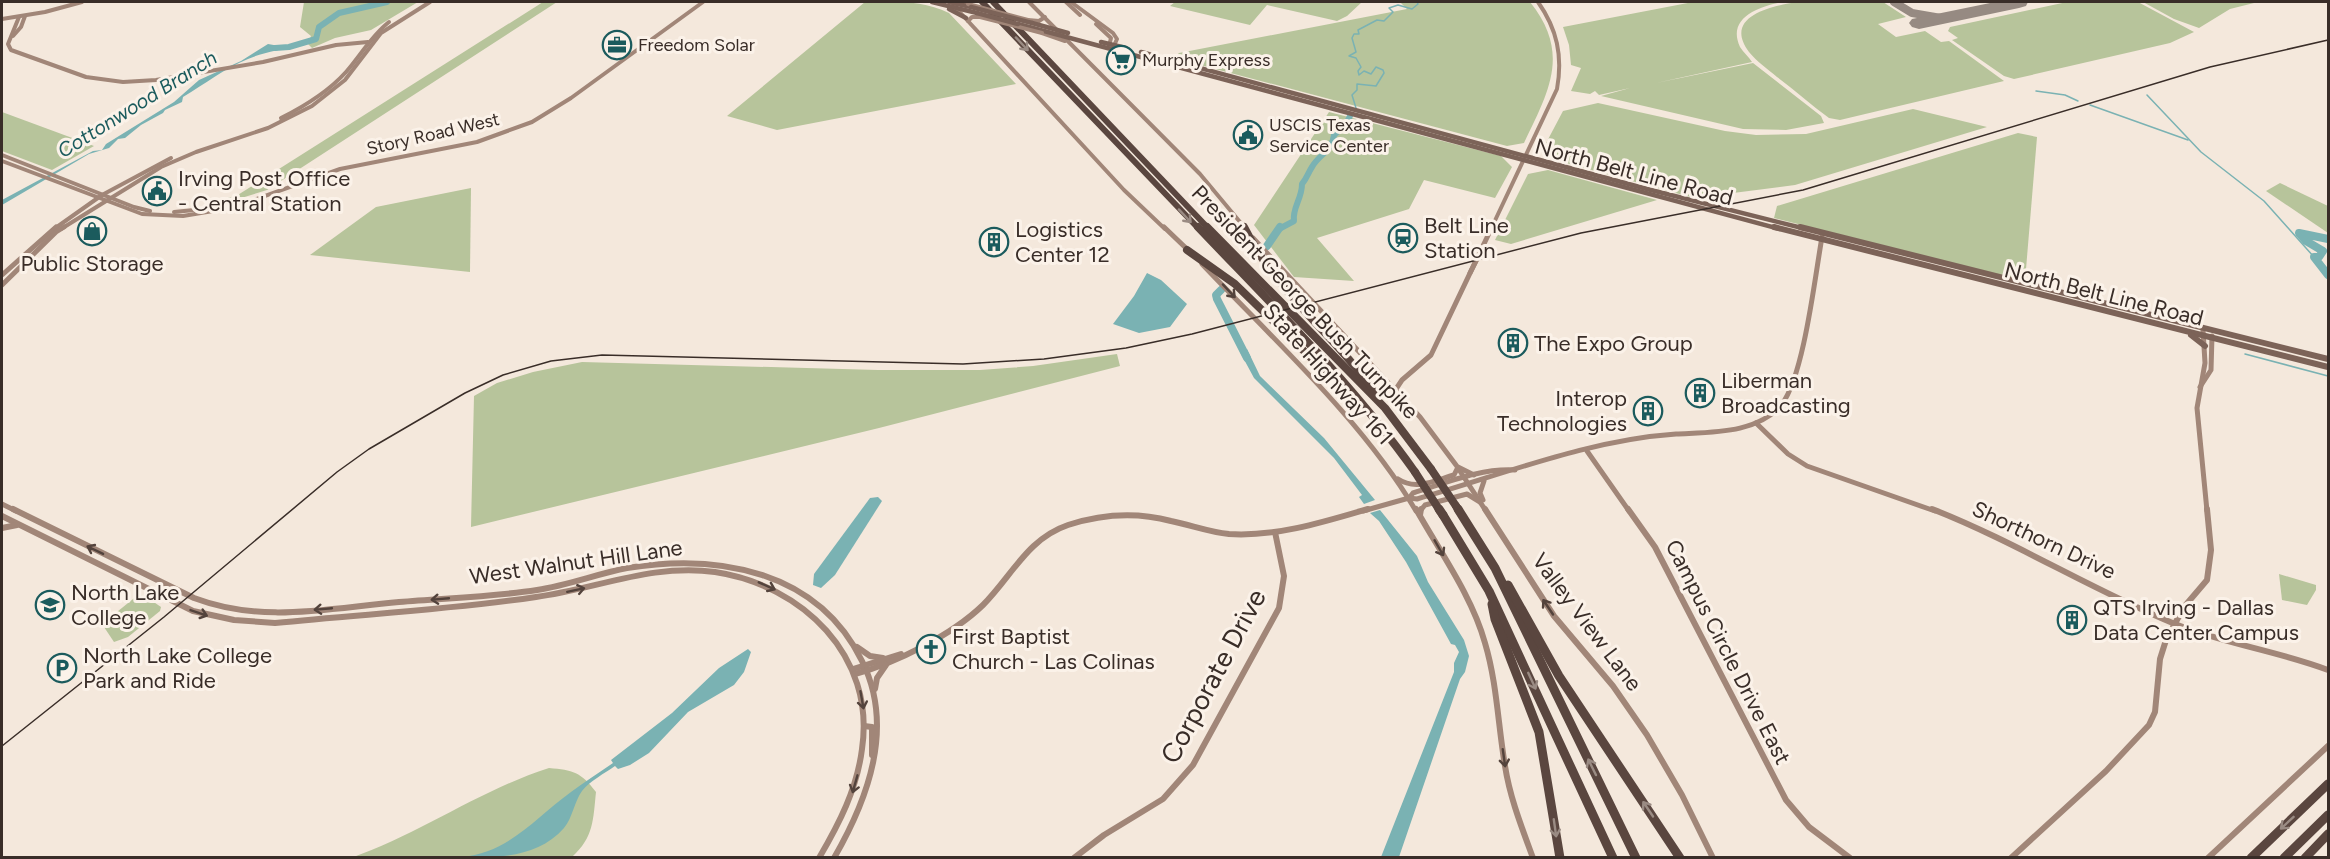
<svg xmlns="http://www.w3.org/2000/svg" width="2330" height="859" viewBox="0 0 2330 859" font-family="Figtree,sans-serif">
<rect width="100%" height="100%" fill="#f4e8dc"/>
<!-- green -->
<g fill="#b7c49b">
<path d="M304,2H418L371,30L335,38L312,48L308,44L311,36L300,27Z"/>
<path d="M543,2H557L267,190L212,207L228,197L233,198Z"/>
<path d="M865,2C895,1 922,0 949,13L1016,84L777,130L727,116Z"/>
<path d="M1175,2H1362L1347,16L1337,21L1267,5L1250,25L1170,6Z"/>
<path d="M1400,2H1530C1571,53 1549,91 1524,143L1507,146L1174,58L1179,53L1407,9Z"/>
<path d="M1693,2H1782C1761,6 1726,17 1740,47C1743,52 1749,57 1752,62L1656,83L1753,63L1821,116L1824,123L1786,130L1743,129L1601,96L1630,88L1599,95L1595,91L1590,94L1571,91L1581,68L1571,65L1569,45L1563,27Z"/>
<path d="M1797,2H1883L1906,17L1878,24L1896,37L1925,31L1941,42L1949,41L2004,81L1840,120L1829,118C1811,105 1795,90 1777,77C1768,69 1757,62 1749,52C1722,16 1773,6 1797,2Z"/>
<path d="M2067,2H2138L2194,32L2170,43L2014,79L2004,76L1952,40L1958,38L1948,31L1950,27Z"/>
<path d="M2143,2H2258L2230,9L2199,28L2174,19Z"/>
<path d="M1598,103L1725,131L1756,135L1806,134L1913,109L1987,127L1795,185L1694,198L1555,160L1544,147L1563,111Z"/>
<path d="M2,112L94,146L52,170L2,151Z"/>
<path d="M1329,112L1501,156L1512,167L1495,198L1424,180L1409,209L1317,238L1354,281L1294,277L1254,225Z"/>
<path d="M2018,133L2037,137L2025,281L1774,218L1777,206Z"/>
<path d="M1548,170L1657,200L1511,244L1495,240L1528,174Z"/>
<path d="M2280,183L2328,206V233L2266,191Z"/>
<path d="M471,188L470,272L310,255L376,207Z"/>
<path d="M1117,354L1120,366L879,428L471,527L474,396L497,383L533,372L582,362L878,370H980L1033,366Z"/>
<path d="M2279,574L2316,585V590L2307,605L2282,600Z"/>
<path d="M138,595L145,596L161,607L160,611L128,637L114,642L102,624Z"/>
<path d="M549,768C573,770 581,772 596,792C593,820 594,837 572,857L351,858C420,834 480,790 549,768Z"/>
</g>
<!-- water -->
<g fill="#7ab2b3">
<path d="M268,44L285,47L284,49L298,45C282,50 264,52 248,59C225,68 205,84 183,97L182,102L165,110L163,113L141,125L125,138L118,139L109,148L89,154L2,205V200L93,151L102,150L106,144L174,102L199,80L241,61Z"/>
<path d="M1147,273L1161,280L1187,304L1170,327L1139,333L1113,324L1134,296Z"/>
<path d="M1247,349L1260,376L1324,438L1375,500L1364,504L1359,497L1362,495L1334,458L1254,378L1240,352Z"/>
<path d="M878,497L882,501L835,575L821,588L813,585L814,574L870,498Z"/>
<path d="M1380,510L1417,556L1428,582L1464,640L1469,656L1465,672L1460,679L1399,857H1381L1454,672V663L1459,652L1455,645L1451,644L1406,562L1379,521L1370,513Z"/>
<path d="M748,649L751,652L744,672L734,685L688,712L649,753L630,765L618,769L615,766C605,773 590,781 582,791C574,802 573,817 564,828C538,858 496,858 461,857C509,853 535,818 571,792C584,782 599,773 613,763L611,760L672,713L719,668Z"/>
</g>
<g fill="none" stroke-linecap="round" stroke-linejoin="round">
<!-- stream -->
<g stroke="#7ab2b3" stroke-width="1.5">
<path d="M2036,91L2065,95L2078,101"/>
<path d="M2147,95L2201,152L2264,201L2314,257"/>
<path d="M2090,105L2188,140"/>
<path d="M1356,108L1352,95L1357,90V84L1376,86L1384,73L1383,70L1376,67L1371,74L1364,71L1359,75L1358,71L1361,67L1356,58L1349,56L1356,52L1352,38L1354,34H1359L1358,30L1377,20L1384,21L1393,12L1389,8L1398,5L1412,9L1418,4L1417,2"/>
<path d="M2245,354L2328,376"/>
</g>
<!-- river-far1 -->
<g stroke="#7ab2b3" stroke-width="6">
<path d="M275,48L289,47L316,39L319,27L339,13L387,2"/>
<path d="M1279,229L1294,221C1292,208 1302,199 1302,184C1307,178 1308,173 1312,167C1319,154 1332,152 1334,135L1346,124L1350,116"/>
</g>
<!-- river -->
<g stroke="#7ab2b3" stroke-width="8">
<path d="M2328,239L2299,233L2306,241L2323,251L2319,257H2314L2328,275"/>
<path d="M1267,246L1280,227"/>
<path d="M1221,290L1216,295L1217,299L1247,358"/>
</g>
<!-- taxiway -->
<path stroke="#968a82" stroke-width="8" d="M1894,2L1912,13L1941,18"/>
<!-- runway -->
<path fill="#968a82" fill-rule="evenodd" d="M1995,2H2028L2026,6L2019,8L1919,29L1912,27L1909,23L1912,19Z"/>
<!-- secondary-far2 -->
<g stroke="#a18678" stroke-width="4">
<path d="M959,2L968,4"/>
<path d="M1029,2L1200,174L1245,228"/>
<path d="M1066,2L1080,15"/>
<path d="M1071,2L1113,33L1117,39L1113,48"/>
<path d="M955,7L1124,190L1165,229"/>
<path d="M19,17L8,44L11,50L86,77L123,82L156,80L263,62L336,45L368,42"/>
<path d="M2,19L45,12L82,2"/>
<path d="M1028,20L1039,21L1045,17"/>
<path d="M968,21L972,17H980"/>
<path d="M1096,24L1111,38L1109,46"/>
<path d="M1042,33L1065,41"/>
<path d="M13,36L21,27L25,16"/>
<path d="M281,118C305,106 328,92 346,72C361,55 371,36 389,22"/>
<path d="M2,155L134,207L150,211"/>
<path d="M2,161L142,214L183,216L231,208L340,169L477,142L532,122L571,98L703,2"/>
<path d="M216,207L242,200"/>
<path d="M174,212L204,209"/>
<path d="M54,229L102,195L171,158"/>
<path d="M61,229L161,167L196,152L268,128L312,106L345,80L381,33L430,2"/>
<path d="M1491,229L1557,89C1563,56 1557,29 1538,2"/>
</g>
<!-- secondary-far1 -->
<g stroke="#a18678" stroke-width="5">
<path d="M1164,227L1189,251"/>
<path d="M1253,238L1420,417L1456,465L1486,511"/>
<path d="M1202,264C1273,339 1364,422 1416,511"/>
<path d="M1470,273L1484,245"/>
<path d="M2,275L56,227"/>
<path d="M2,285L56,232L64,227"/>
<path d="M2203,330L2205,363L2197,408L2207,511"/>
<path d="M2200,387L2211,370L2212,336"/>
<path d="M1396,389L1402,380L1431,355L1492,227"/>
<path d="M1756,423L1788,454L1807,466L1935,511"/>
<path d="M1587,451L1629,511"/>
<path d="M1398,479C1416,491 1436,480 1454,475L1458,467L1474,475"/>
<path d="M1409,498L1413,493C1446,483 1480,468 1515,470"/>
<path d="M1483,500L1480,493L1484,481"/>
<path d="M2,504L16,511"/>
<path d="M1363,511L1409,498L1417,499C1502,475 1587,440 1676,434C1711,432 1758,434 1782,404C1804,375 1815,276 1822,237"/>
<path d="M1420,511L1425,505L1467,494L1480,502"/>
</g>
<!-- secondary -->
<g stroke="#a18678" stroke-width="6">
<path d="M13,509L194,598C263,624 328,608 399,602C445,598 492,597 537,590C568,585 597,574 627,568C719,553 818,571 862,661C895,727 868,799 834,858"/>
<path d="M1416,509C1440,552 1472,596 1485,643C1497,683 1498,725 1505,766C1510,798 1522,828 1533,858"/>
<path d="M1485,509L1554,616L1613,686L1647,735L1682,795L1713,858"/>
<path d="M1628,509L1655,547L1786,800L1809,827L1850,858"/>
<path d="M1932,509C2016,542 2092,590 2175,624C2225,644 2278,651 2328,670"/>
<path d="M1420,515L1421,509"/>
<path d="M2,516L193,611L234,620L275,623C362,614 450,610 536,597C596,589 653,563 715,572C802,585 876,656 862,749C857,789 839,824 819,858"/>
<path d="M2,528L17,525"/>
<path d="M857,647L870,656L883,658"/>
<path d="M853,669L901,654"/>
<path d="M855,674C896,663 952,635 983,605C1012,576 1027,539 1068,525C1102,514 1137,512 1171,521C1191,525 1209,532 1229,534C1276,537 1324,522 1368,509"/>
<path d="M875,689L877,678L886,665"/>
<path d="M864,726L872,727V755"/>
<path d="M1074,858L1104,835L1163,799L1193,765L1279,608L1284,576L1275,532"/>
<path d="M2011,858L2106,771L2149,725L2155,712L2160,659L2166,640L2184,607L2207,580L2211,550L2207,509"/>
<path d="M2208,858L2328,746"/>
</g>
<!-- primary-far1 -->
<g stroke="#7c6358" stroke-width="4.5">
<path d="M932,2L977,13"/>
<path d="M949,2L971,7"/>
<path d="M949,9L966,18"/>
<path d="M1032,23L1068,33"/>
<path d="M1018,24L1780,229"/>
<path d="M1101,42L1126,48"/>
<path d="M1141,52L1647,189L1806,229"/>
</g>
<!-- primary -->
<g stroke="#7c6358" stroke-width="6">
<path d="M1774,227L2328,367"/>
<path d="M1800,227L2328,359"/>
<path d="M2191,335L2205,346"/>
</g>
<!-- highway-far2 -->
<g stroke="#5a463f" stroke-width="6">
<path d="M982,2L1199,229"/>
<path d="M993,2L1209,229"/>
<path d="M1243,226L1244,229"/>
</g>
<!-- highway-far1 -->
<g stroke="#5a463f" stroke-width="8">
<path d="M1198,227C1273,306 1352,383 1415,472"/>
<path d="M1207,227L1385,408L1431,469"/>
<path d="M1244,227C1276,293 1336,336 1378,396"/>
<path d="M1187,250L1235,284L1340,386"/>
<path d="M1456,506L1459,511"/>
</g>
<!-- highway -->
<g stroke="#5a463f" stroke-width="9">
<path d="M1458,509L1495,568L1636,858"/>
<path d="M1443,515L1489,591L1613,858"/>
<path d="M1508,585L1559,676L1680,858"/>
<path d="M1492,604L1495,619L1539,732L1560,858"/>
<path d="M2251,858L2328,784"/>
<path d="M2284,858L2328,815"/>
<path d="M2305,858L2328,834"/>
</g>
<!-- tram -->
<path stroke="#392d28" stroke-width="1.5" d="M2,746L164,617L337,472L369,449L465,393L503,375L551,361L602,355L963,364L1044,359L1126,348L1192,334L1581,233L1803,190L2210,67L2328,40"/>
<!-- secondary-bridge -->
<g stroke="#a18678" stroke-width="4">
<path d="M968,4L1028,20"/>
<path d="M980,17L1042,33"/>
</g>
<!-- primary-bridge -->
<g stroke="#7c6358" stroke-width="4.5">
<path d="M971,7L1032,23"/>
<path d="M977,13L1018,24"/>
</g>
<!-- highway-bridge-far1 -->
<g stroke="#5a463f" stroke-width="8">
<path d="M1431,469L1456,506"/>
<path d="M1415,472L1440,511"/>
</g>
<!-- highway-bridge -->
<path stroke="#5a463f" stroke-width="9" d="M1439,509L1443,515"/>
</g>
<!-- one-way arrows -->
<defs><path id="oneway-shaft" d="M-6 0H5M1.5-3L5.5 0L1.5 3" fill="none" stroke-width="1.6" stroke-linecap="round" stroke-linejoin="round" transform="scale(1.5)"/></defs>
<g stroke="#9a8b83">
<use href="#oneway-shaft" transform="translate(1022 44) rotate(47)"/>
<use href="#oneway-shaft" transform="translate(1185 216) rotate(47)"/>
<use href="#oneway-shaft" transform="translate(1532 681) rotate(65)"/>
<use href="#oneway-shaft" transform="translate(1592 767) rotate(-116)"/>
<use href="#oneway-shaft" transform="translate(1648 809) rotate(-124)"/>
<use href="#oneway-shaft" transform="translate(2287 823) rotate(137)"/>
<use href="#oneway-shaft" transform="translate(1555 828) rotate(82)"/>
</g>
<g stroke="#53433c">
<use href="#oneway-shaft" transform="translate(1229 291) rotate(47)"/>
<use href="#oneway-shaft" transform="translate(1439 548) rotate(60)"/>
<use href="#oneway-shaft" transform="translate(95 550) rotate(-154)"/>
<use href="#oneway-shaft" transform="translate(767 586) rotate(24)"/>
<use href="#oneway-shaft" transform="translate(576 590) rotate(-12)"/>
<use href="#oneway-shaft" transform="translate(440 599) rotate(175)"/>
<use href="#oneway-shaft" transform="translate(1548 607) rotate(-124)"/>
<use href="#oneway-shaft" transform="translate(323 609) rotate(175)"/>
<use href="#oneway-shaft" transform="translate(199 613) rotate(19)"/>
<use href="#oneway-shaft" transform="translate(862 700) rotate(80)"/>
<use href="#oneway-shaft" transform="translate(1504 758) rotate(82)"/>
<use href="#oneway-shaft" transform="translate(855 784) rotate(106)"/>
</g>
<!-- icons -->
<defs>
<g id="office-ring" transform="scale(1.5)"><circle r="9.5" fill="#fbf2e9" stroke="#1b5b5d" stroke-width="1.5"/><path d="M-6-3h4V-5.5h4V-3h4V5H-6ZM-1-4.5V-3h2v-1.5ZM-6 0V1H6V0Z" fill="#1b5b5d"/></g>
<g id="supermarket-ring" transform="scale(1.5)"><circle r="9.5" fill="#fbf2e9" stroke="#1b5b5d" stroke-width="1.5"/><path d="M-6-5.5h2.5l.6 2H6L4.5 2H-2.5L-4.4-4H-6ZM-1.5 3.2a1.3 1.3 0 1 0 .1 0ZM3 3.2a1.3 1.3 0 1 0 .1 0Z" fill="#1b5b5d"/></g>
<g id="civic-ring" transform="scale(1.5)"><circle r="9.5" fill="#fbf2e9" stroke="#1b5b5d" stroke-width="1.5"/><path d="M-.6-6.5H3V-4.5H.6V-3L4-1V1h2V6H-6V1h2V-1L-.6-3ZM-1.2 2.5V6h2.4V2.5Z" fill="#1b5b5d"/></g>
<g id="shop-ring" transform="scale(1.5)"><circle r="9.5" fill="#fbf2e9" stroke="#1b5b5d" stroke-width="1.5"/><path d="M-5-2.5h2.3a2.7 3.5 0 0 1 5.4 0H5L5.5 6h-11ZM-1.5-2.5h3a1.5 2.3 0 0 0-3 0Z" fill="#1b5b5d"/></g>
<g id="station-ring" transform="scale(1.5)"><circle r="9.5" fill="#fbf2e9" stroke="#1b5b5d" stroke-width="1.5"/><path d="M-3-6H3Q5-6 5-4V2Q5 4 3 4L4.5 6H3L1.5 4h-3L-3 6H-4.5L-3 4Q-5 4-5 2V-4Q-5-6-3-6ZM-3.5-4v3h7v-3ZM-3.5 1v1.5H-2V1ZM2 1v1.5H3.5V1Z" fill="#1b5b5d"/></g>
<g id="building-ring" transform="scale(1.5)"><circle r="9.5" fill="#fbf2e9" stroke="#1b5b5d" stroke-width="1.5"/><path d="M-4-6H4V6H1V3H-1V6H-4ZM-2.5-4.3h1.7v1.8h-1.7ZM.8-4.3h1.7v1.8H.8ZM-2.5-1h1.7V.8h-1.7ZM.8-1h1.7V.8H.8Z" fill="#1b5b5d"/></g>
<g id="university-ring" transform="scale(1.5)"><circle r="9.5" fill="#fbf2e9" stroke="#1b5b5d" stroke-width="1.5"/><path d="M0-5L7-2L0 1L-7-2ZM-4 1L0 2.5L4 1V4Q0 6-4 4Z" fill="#1b5b5d"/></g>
<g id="church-ring" transform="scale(1.5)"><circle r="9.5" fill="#fbf2e9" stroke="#1b5b5d" stroke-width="1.5"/><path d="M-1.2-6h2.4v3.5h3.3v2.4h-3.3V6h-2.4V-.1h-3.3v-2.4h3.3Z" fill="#1b5b5d"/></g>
<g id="parking-ring" transform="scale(1.5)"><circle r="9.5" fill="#fbf2e9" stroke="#1b5b5d" stroke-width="1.5"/><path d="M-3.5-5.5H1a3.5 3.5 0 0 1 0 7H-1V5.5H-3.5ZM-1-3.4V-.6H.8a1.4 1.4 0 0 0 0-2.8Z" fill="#1b5b5d"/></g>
</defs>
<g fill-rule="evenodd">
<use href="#office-ring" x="617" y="45"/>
<use href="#supermarket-ring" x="1121" y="60"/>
<use href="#civic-ring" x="1248" y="135"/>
<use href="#civic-ring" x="157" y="191"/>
<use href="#shop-ring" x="92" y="231"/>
<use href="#station-ring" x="1403" y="238"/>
<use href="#building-ring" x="994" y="242"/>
<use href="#building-ring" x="1513" y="343"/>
<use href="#building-ring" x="1700" y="393"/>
<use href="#building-ring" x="1648" y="411"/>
<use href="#university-ring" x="50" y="605"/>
<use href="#building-ring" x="2072" y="620"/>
<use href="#church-ring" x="931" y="649"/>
<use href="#parking-ring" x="62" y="668"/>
</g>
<g text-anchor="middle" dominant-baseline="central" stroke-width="6" stroke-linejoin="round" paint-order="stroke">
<!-- far-poi labels -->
<g font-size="18" fill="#392d28" stroke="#fbf2e9" text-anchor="start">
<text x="638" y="45">Freedom Solar</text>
<text x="1142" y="60">Murphy Express</text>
<text x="1269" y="125">USCIS Texas<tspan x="1269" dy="21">Service Center</tspan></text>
</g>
<!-- far-street labels -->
<g font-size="18" fill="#392d28" stroke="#fbf2e9">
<text transform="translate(433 134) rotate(-13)">Story Road West</text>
</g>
<!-- far-water labels -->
<g font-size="20" font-style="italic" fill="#1b5b5d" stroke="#fbf2e9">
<text transform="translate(137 104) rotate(-32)">Cottonwood Branch</text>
</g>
<!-- street labels -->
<g font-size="22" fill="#392d28" stroke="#fbf2e9">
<text transform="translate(1634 172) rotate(15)">North Belt Line Road</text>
<text transform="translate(2104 294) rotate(14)">North Belt Line Road</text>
<text transform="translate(1305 302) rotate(46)">President George Bush Turnpike</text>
<text transform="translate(1328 374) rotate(48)">State Highway 161</text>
<text transform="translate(2044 540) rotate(25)">Shorthorn Drive</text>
<text transform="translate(576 562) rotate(-8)">West Walnut Hill Lane</text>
<text transform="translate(1587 622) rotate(53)">Valley View Lane</text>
<text transform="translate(1728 652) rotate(63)">Campus Circle Drive East</text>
</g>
<!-- poi labels -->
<g font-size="22" fill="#392d28" stroke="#fbf2e9" text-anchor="start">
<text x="178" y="178">Irving Post Office<tspan x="178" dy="25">- Central Station</tspan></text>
<text x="1424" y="225">Belt Line<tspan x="1424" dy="25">Station</tspan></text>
<text x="1015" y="229">Logistics<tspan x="1015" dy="25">Center 12</tspan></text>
<text x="92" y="263" text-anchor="middle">Public Storage</text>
<text x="1534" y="343">The Expo Group</text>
<text x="1721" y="380">Liberman<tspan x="1721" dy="25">Broadcasting</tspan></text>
<text x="1627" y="398" text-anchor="end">Interop<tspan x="1627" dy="25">Technologies</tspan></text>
<text x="71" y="592">North Lake<tspan x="71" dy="25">College</tspan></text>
<text x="2093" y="607">QTS Irving - Dallas<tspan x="2093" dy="25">Data Center Campus</tspan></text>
<text x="952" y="636">First Baptist<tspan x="952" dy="25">Church - Las Colinas</tspan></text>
<text x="83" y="655">North Lake College<tspan x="83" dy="25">Park and Ride</tspan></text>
</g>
<!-- near-street labels -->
<g font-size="27" fill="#392d28" stroke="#fbf2e9">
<text transform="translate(1213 676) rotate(-62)">Corporate Drive</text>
</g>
</g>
<!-- border -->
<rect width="2330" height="859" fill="none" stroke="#392d28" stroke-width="6"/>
</svg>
